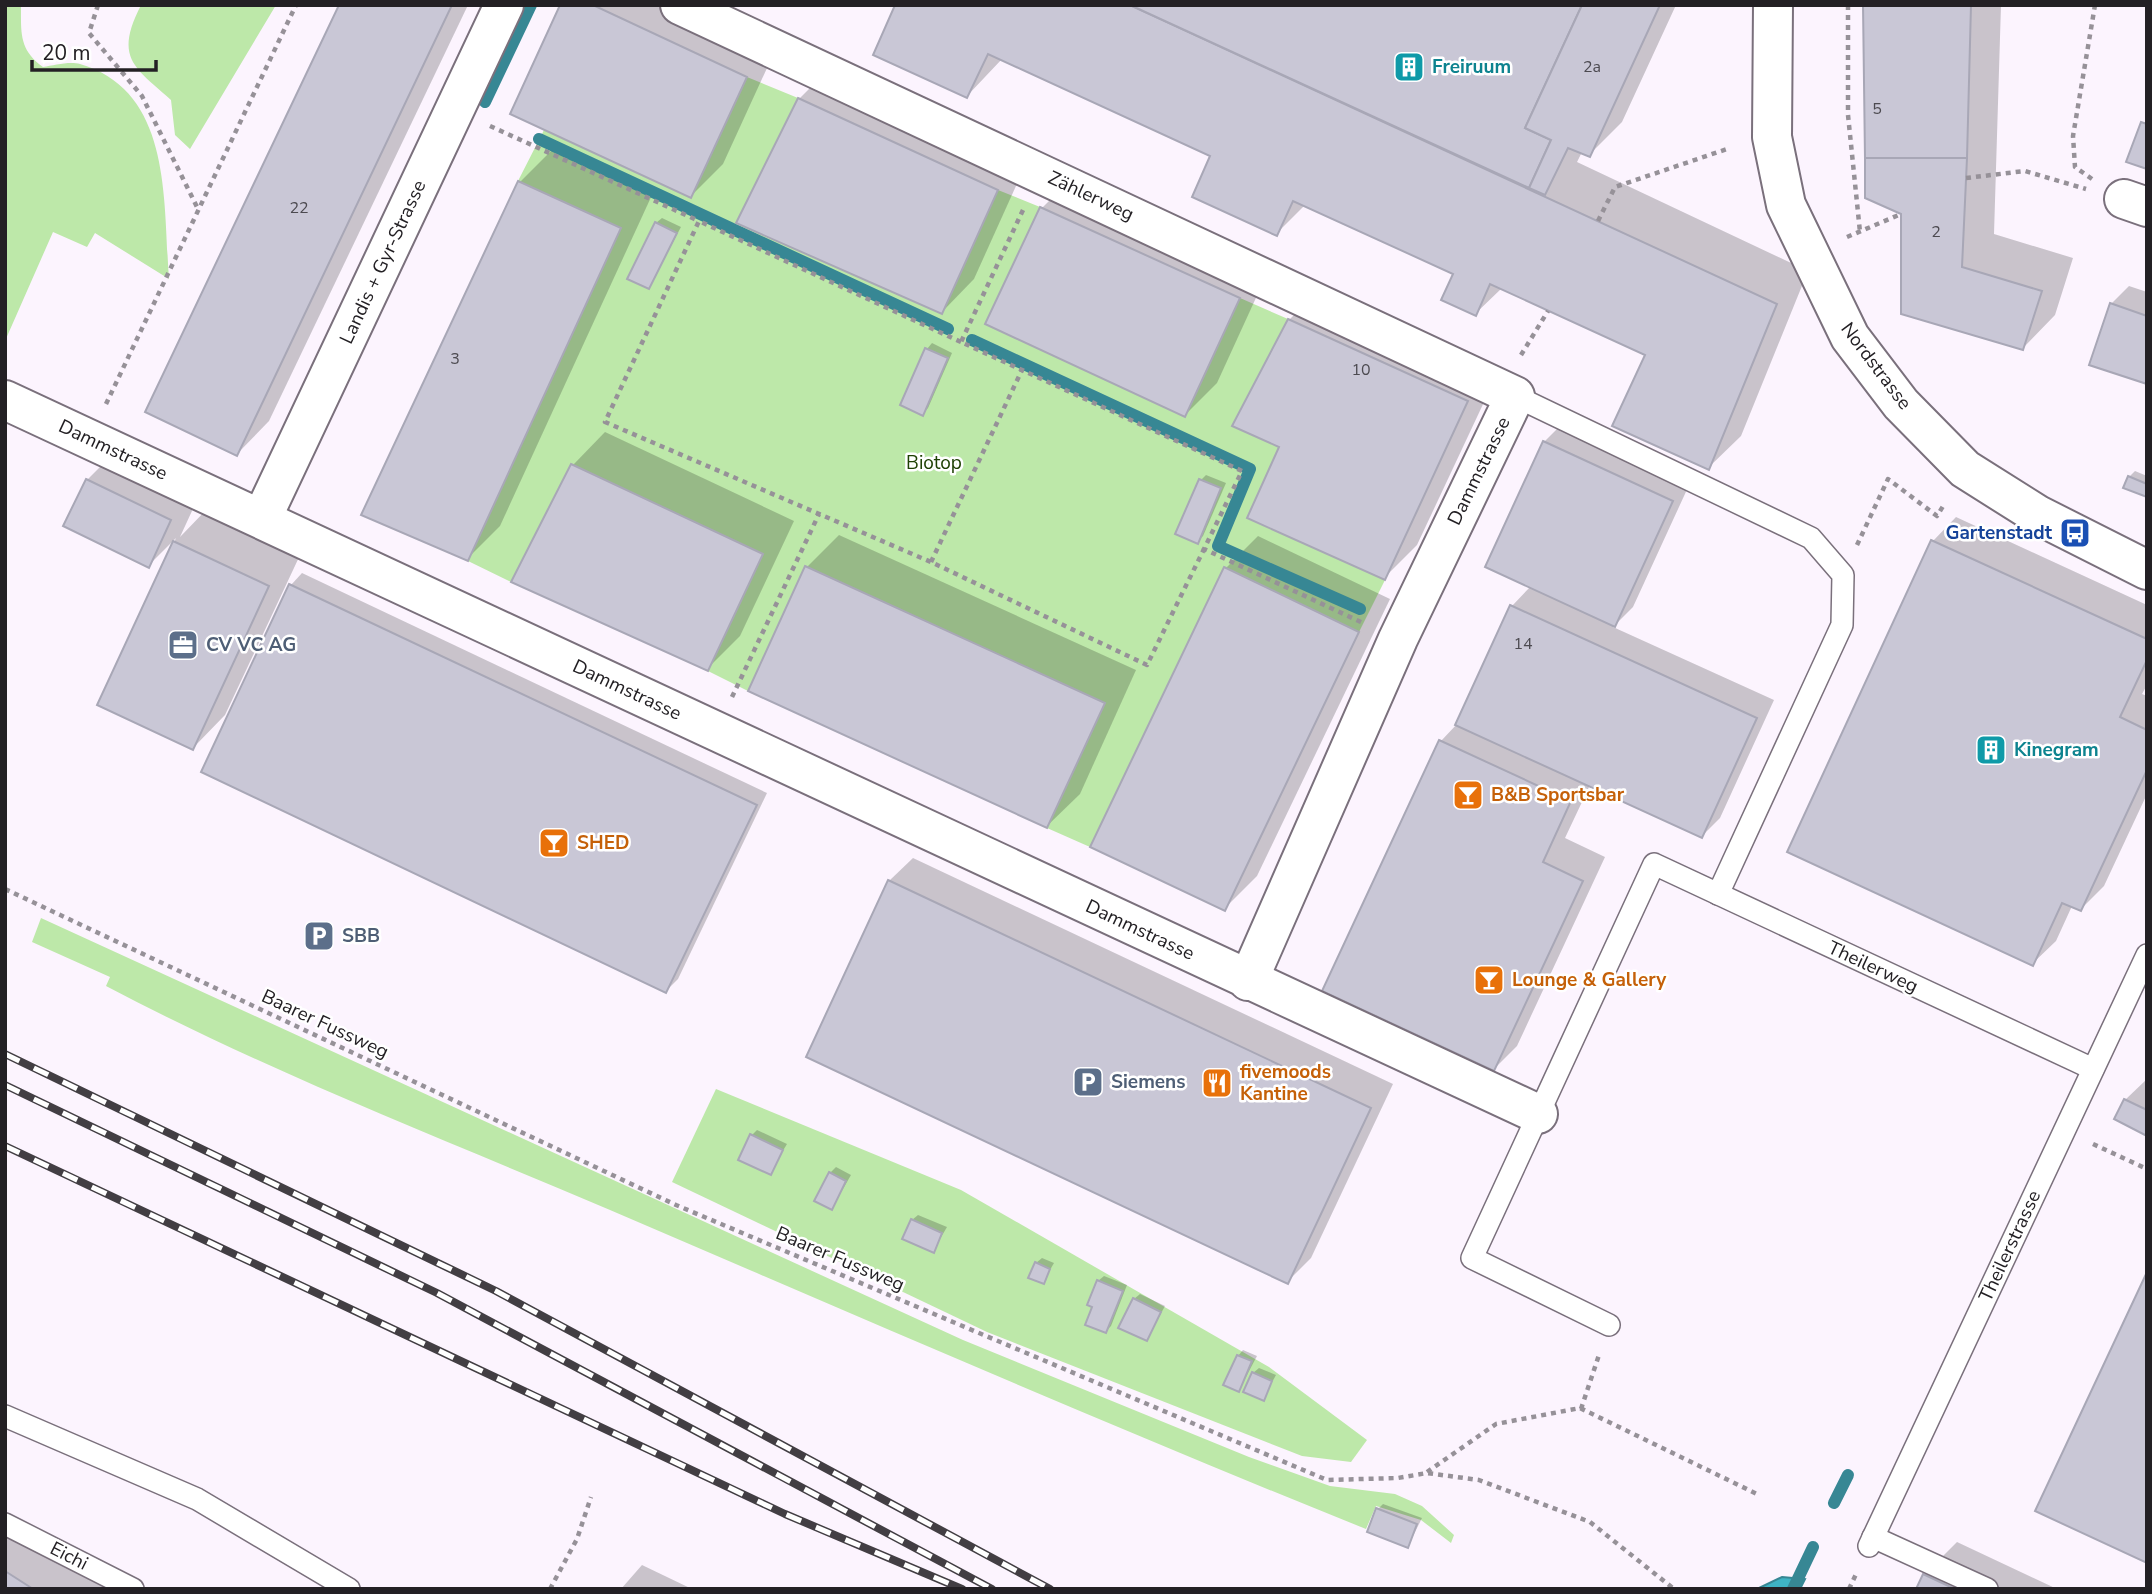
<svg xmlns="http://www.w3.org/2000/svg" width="2152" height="1594" viewBox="0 0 2152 1594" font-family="'Nunito Sans',sans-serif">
<rect width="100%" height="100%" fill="#fcf4fe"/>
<!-- green -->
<g fill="#bde8a9">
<path d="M5,5H21C21,33 19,50 43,67C54,65 70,61 80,64C173,91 163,202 169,279L95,233L87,247L53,232L5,341Z"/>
<path d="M141,5H276L190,149L175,135L171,100C134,67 114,58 141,5Z"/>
<path d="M747,77L798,98L736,223L942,314L998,190L1040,207L986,324L1185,417L1240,298L1288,319L1232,426L1279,447L1247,518L1385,580L1359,632L1224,567L1090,847L1047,828L1104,704L805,566L748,691L708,671L763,554L571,464L511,582L468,561L621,228L518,181L544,130L691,198Z"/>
<path d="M41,918L963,1340L1249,1457L1330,1486L1395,1494L1422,1506L1454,1535L1451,1543L1421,1520L1376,1506L1366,1529C1112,1427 862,1318 610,1210C441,1138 269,1072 106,986L110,977L32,942Z"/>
<path d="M716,1089L961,1190L1269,1367L1367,1440L1351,1462L1302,1456L987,1332L672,1182Z"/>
</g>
<!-- water -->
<path fill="#3fb3c4" stroke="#378794" stroke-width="2" d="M1782,1577L1805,1579L1800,1589H1757Z"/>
<!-- shadow -->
<g fill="#0003">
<path d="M341,5H468L269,421L237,454Z"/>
<path d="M562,5H695L778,44L723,164L691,196Z"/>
<path d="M897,5H1676L1622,122L1589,155L1582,152L1577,162L1808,271L1741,436L1708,468L1647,354L1502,288L1475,314L1455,273L1305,205L1277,233L1212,155L1002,59L967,96Z"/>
<path d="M1865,5H2001L1994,234L2073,258L2055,315L2023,348L1902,213Z"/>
<path d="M832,66L1029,157L974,279L942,312L738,222L799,99Z"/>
<path d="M552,150L652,195L500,526L467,559L520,182Z"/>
<path d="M1074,176L1271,265L1217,383L1185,415L1042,208Z"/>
<path d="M662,218L681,227L649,287L656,223Z"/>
<path d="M2129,286L2147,292V383L2111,304Z"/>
<path d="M1322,287L1500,368L1417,545L1384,578L1281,447L1289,320Z"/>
<path d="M932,343L952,353L928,408L922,414L902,405L927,349Z"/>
<path d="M1562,424L1690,483L1633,607L1613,627L1774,700L1720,818L1702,836L1590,785L1565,838L1605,857L1517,1046L1494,1069L1325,990L1441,741L1457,724L1512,606L1531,586L1544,442Z"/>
<path d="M605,432L794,521L740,636L707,669L573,465Z"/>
<path d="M120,447L203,487L180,537L207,509L301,553L225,715L193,748L99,704L176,538L149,565L87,480Z"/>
<path d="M2135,471L2147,476V495L2129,477Z"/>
<path d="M1206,475L1226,483L1203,536L1197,542L1201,480Z"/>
<path d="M1956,517L2147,605V685L2142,694L2147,696V794L2104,886L2081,909L2072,906L2056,941L2032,964L1789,851L1933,541Z"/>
<path d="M839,535L1136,670L1080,794L1047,826L807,567Z"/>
<path d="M1258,536L1390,599L1257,876L1224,909L1226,568Z"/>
<path d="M302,573L767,793L678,979L666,991L291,585Z"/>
<path d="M913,858L1393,1084L1311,1258L1287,1282L889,881Z"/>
<path d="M2147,1079V1133L2125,1100Z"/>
<path d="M757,1130L787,1144L770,1172L752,1135Z"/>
<path d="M836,1167L851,1175L832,1208L830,1173Z"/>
<path d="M918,1215L947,1227L933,1251L912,1220Z"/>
<path d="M1042,1258L1054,1263L1043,1282L1036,1263Z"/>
<path d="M1104,1276L1127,1285L1111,1326L1106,1331L1095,1306L1098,1281Z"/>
<path d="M1140,1294L1165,1306L1147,1339L1134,1299Z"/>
<path d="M1243,1350L1257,1356L1239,1390L1238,1356Z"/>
<path d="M1259,1368L1276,1375L1263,1399L1253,1373Z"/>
<path d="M1383,1504L1422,1518L1408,1546L1378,1509Z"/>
<path d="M5,1519L118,1589H5Z"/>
<path d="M1957,1542L2057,1589H1918L1924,1575Z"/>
<path d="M642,1565L692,1589H621Z"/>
</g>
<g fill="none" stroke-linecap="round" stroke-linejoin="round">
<!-- stream -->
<g stroke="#378794" stroke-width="12">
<path d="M485,102L531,5"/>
<path d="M539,139L948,329"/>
<path d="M972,340L1250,469L1218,546L1360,609"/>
<path d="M1834,1503L1848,1475"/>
<path d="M1793,1589L1813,1547"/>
</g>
</g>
<!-- building -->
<g fill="#c9c7d6" stroke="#a8a7b6" stroke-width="2">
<path d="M339,5H452L237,456L145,412Z"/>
<path d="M560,5H593L747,77L691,198L510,114Z"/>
<path d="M895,5H1130L1777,304L1709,470L1612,426L1645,355L1490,284L1476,316L1441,300L1453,274L1293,201L1277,236L1192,197L1210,156L988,54L967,98L873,55Z"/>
<path d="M1130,5H1582L1525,128L1551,140L1529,188Z"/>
<path d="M1582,5H1660L1590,157L1568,148L1545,195L1529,188L1551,140L1525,128Z"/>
<path d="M1863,5H1971L1967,158H1865Z"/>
<path d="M798,98L998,190L942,314L736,223Z"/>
<path d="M2141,122L2147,124V169L2126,162Z"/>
<path d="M1865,158H1967L1962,267L2042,291L2023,350L1901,314V214L1865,198Z"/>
<path d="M518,181L621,228L468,561L361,515Z"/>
<path d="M1040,207L1240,298L1185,417L985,324Z"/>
<path d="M655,222L677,233L649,289L627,279Z"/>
<path d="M2110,303L2147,316V384L2089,365Z"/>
<path d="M1288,319L1468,401L1385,580L1247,518L1279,447L1232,426Z"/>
<path d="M925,348L948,358L923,416L900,405Z"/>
<path d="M1543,441L1673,501L1615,627L1485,567Z"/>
<path d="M571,464L763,554L708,671L511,582Z"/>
<path d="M2128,476L2147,484V497L2123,488Z"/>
<path d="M86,479L171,520L149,568L63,526Z"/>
<path d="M1199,479L1221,488L1198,544L1175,534Z"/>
<path d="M1931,540L2147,639V660L2120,717L2147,730V770L2081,911L2062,903L2033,966L1787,852Z"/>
<path d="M173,541L269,586L193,750L97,705Z"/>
<path d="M805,566L1105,703L1047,828L748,691Z"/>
<path d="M1224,567L1359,632L1225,911L1090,847Z"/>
<path d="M289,584L757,805L666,993L201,772Z"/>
<path d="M1510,605L1757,718L1702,838L1455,725Z"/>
<path d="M1439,740L1571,801L1543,862L1583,881L1494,1071L1322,991Z"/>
<path d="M888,880L1371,1108L1288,1284L806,1057Z"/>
<path d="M2124,1099L2147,1110V1136L2114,1119Z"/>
<path d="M750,1134L783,1150L771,1175L738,1160Z"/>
<path d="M829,1172L846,1181L832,1210L814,1201Z"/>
<path d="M911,1219L942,1233L934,1253L902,1239Z"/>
<path d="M1035,1262L1050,1269L1044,1284L1028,1278Z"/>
<path d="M2147,1272V1563L2035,1511Z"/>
<path d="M1097,1280L1123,1291L1106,1333L1085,1325L1092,1307L1087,1305Z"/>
<path d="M1133,1298L1161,1312L1147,1341L1118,1328Z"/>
<path d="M1237,1355L1252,1361L1239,1392L1223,1385Z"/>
<path d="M1252,1372L1272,1381L1264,1401L1243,1392Z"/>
<path d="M1376,1508L1417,1524L1408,1548L1367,1532Z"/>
<path d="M5,1571L33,1589H5Z"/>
<path d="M1923,1574L1955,1589H1916Z"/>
</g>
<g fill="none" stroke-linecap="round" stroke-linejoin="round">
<!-- lane casing -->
<g stroke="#7a707c" stroke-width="24">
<g id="lane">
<path d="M1515,396L1811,538L1843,575L1842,625L1718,894"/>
<path d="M1609,1325L1472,1258L1654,864L2093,1069"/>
<path d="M5,1416L197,1499L349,1589"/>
<path d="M5,1524L133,1589"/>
<path d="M1873,1537L1987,1589"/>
<path d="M1869,1546L2147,955"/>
</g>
</g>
<!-- street casing -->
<g stroke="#7a707c" stroke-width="42">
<g id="street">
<path d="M680,5L1515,396L1398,639L1248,981"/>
<path d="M2124,199L2147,207"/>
<path d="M5,400L1538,1114"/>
<path d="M262,518L504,5"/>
</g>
</g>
<!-- primary casing -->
<g stroke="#7a707c" stroke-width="42">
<path id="primary" d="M1773,5L1772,137L1786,205L1850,337L1901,404L1965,469L2038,515L2147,570"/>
</g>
<!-- path -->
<g stroke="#969198" stroke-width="4.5" stroke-dasharray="5 5" stroke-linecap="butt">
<path d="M98,5L89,33L142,96L198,209"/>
<path d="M1848,5V115L1860,232"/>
<path d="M490,126L699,221"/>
<path d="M1966,178L2025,171L2086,189"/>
<path d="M2092,179L2075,167L2073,136L2095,5"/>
<path d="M1023,210L961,342L1242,471L1204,549L1363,623"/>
<path d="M1598,221L1615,187L1727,149"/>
<path d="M1847,237L1901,214"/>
<path d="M961,342L699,221L605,422L931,562L1147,665L1204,549"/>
<path d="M1521,355L1548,311"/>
<path d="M106,404L296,5"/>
<path d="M1857,545L1888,479L1937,516L1945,503"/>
<path d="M931,562L1022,370"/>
<path d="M732,697L819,514"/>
<path d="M5,889L676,1205L1327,1480L1398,1478L1427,1473L1479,1480L1590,1522L1674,1589"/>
<path d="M2093,1144L2147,1169"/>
<path d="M1581,1409L1599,1355"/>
<path d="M1427,1472L1496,1424L1580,1408L1757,1494"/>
<path d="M550,1589L577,1539L591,1497"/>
<path d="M1849,1589L1857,1572"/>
</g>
<!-- lane -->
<use href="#lane" stroke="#fff" stroke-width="21"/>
<!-- street -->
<use href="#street" stroke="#fff" stroke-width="38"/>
<!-- primary -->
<use href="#primary" stroke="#fff" stroke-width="38"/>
<!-- rail casing -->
<g stroke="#423e43" stroke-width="8">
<g id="rail">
<path d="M5,1054L496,1291L1050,1589"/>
<path d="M5,1085L437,1293L992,1589"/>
<path d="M5,1146L785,1514L962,1589"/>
</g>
</g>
<!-- rail -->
<use href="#rail" stroke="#fff" stroke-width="5" stroke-dasharray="16" stroke-linecap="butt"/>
</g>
<!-- icons -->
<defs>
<g id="building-square" transform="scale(1.575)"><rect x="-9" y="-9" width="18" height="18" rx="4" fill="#0f9aa8" stroke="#fff"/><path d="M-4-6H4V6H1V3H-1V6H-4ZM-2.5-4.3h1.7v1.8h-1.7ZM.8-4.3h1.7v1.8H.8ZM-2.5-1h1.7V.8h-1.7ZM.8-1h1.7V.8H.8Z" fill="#fff"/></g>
<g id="bus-square" transform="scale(1.575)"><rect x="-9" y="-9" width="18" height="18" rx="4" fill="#1a4fb4" stroke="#fff"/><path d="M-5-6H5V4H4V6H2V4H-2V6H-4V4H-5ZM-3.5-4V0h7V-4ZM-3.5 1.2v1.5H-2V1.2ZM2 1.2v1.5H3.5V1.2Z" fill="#fff"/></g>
<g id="office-square" transform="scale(1.575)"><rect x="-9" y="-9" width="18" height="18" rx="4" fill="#5c6f8a" stroke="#fff"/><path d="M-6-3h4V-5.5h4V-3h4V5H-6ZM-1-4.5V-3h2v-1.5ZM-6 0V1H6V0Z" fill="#fff"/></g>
<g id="bar-square" transform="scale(1.575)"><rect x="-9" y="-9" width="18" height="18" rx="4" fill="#e8710a" stroke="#fff"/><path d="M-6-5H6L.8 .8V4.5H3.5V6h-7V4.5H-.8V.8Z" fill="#fff"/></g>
<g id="parking-square" transform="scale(1.575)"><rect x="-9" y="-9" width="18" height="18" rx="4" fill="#5c6f8a" stroke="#fff"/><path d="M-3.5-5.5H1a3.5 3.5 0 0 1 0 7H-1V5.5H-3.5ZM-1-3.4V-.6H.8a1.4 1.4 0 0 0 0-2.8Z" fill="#fff"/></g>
<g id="restaurant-square" transform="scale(1.575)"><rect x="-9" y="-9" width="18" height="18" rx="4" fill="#e8710a" stroke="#fff"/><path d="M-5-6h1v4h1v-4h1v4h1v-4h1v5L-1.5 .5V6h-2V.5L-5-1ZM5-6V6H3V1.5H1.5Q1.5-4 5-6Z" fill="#fff"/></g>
</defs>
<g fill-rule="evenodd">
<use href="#building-square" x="1409" y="67"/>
<use href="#bus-square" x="2075" y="533"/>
<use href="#office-square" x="183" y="645"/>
<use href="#building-square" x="1991" y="750"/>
<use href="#bar-square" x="1468" y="795"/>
<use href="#bar-square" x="554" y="843"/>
<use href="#parking-square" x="319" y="936"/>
<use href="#bar-square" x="1489" y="980"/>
<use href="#parking-square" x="1088" y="1082"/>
<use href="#restaurant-square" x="1217" y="1083"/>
</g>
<g text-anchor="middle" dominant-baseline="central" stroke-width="5" stroke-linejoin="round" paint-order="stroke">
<!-- number labels -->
<g font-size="16" fill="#4c4a50">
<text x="1592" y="67">2a</text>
<text x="1877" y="109">5</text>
<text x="299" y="208">22</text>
<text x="1936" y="232">2</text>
<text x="455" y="359">3</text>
<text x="1361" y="370">10</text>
<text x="1523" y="644">14</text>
</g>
<!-- culture labels -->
<g font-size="19" font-weight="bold" fill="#0d838f" stroke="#fff" text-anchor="start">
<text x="1432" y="67">Freiruum</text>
<text x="2014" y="750">Kinegram</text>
</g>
<!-- street labels -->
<g font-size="19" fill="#232024" stroke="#fff">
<text transform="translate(1091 196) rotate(25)">Zählerweg</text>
<text transform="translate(383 262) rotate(-65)">Landis + Gyr-Strasse</text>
<text transform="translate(1876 366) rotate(53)">Nordstrasse</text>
<text transform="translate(113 450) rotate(25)">Dammstrasse</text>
<text transform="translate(1479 471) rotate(-64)">Dammstrasse</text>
<text transform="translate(627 690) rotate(25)">Dammstrasse</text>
<text transform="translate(1140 930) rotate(25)">Dammstrasse</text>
<text transform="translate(1873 967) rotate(25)">Theilerweg</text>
<text transform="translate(325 1024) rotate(25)">Baarer Fussweg</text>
<text transform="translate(2010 1246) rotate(-65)">Theilerstrasse</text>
<text transform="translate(840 1259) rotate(23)">Baarer Fussweg</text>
<text transform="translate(69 1556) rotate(27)">Eichi</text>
</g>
<!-- park labels -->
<g font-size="19" fill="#1e4103" stroke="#fff">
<text x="934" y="463">Biotop</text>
</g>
<!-- transit labels -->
<g font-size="19" font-weight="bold" fill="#164399" stroke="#fff" text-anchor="end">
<text x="2052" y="533">Gartenstadt</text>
</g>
<!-- service labels -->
<g font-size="19" font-weight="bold" fill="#4e5e75" stroke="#fff" text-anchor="start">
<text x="206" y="645">CV VC AG</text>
<text x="342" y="936">SBB</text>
<text x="1111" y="1082">Siemens</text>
</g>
<!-- food labels -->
<g font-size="19" font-weight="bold" fill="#c56008" stroke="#fff" text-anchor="start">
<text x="1491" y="795">B&amp;B Sportsbar</text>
<text x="577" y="843">SHED</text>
<text x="1512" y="980">Lounge &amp; Gallery</text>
<text x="1240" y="1072">fivemoods<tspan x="1240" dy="22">Kantine</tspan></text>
</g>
</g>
<!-- border -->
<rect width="2152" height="1594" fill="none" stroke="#232024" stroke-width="14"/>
<!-- scale -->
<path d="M32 60v10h124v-10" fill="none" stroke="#232024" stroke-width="3.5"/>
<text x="42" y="60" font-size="21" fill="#232024" stroke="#ffffff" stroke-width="5" paint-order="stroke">20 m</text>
</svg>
